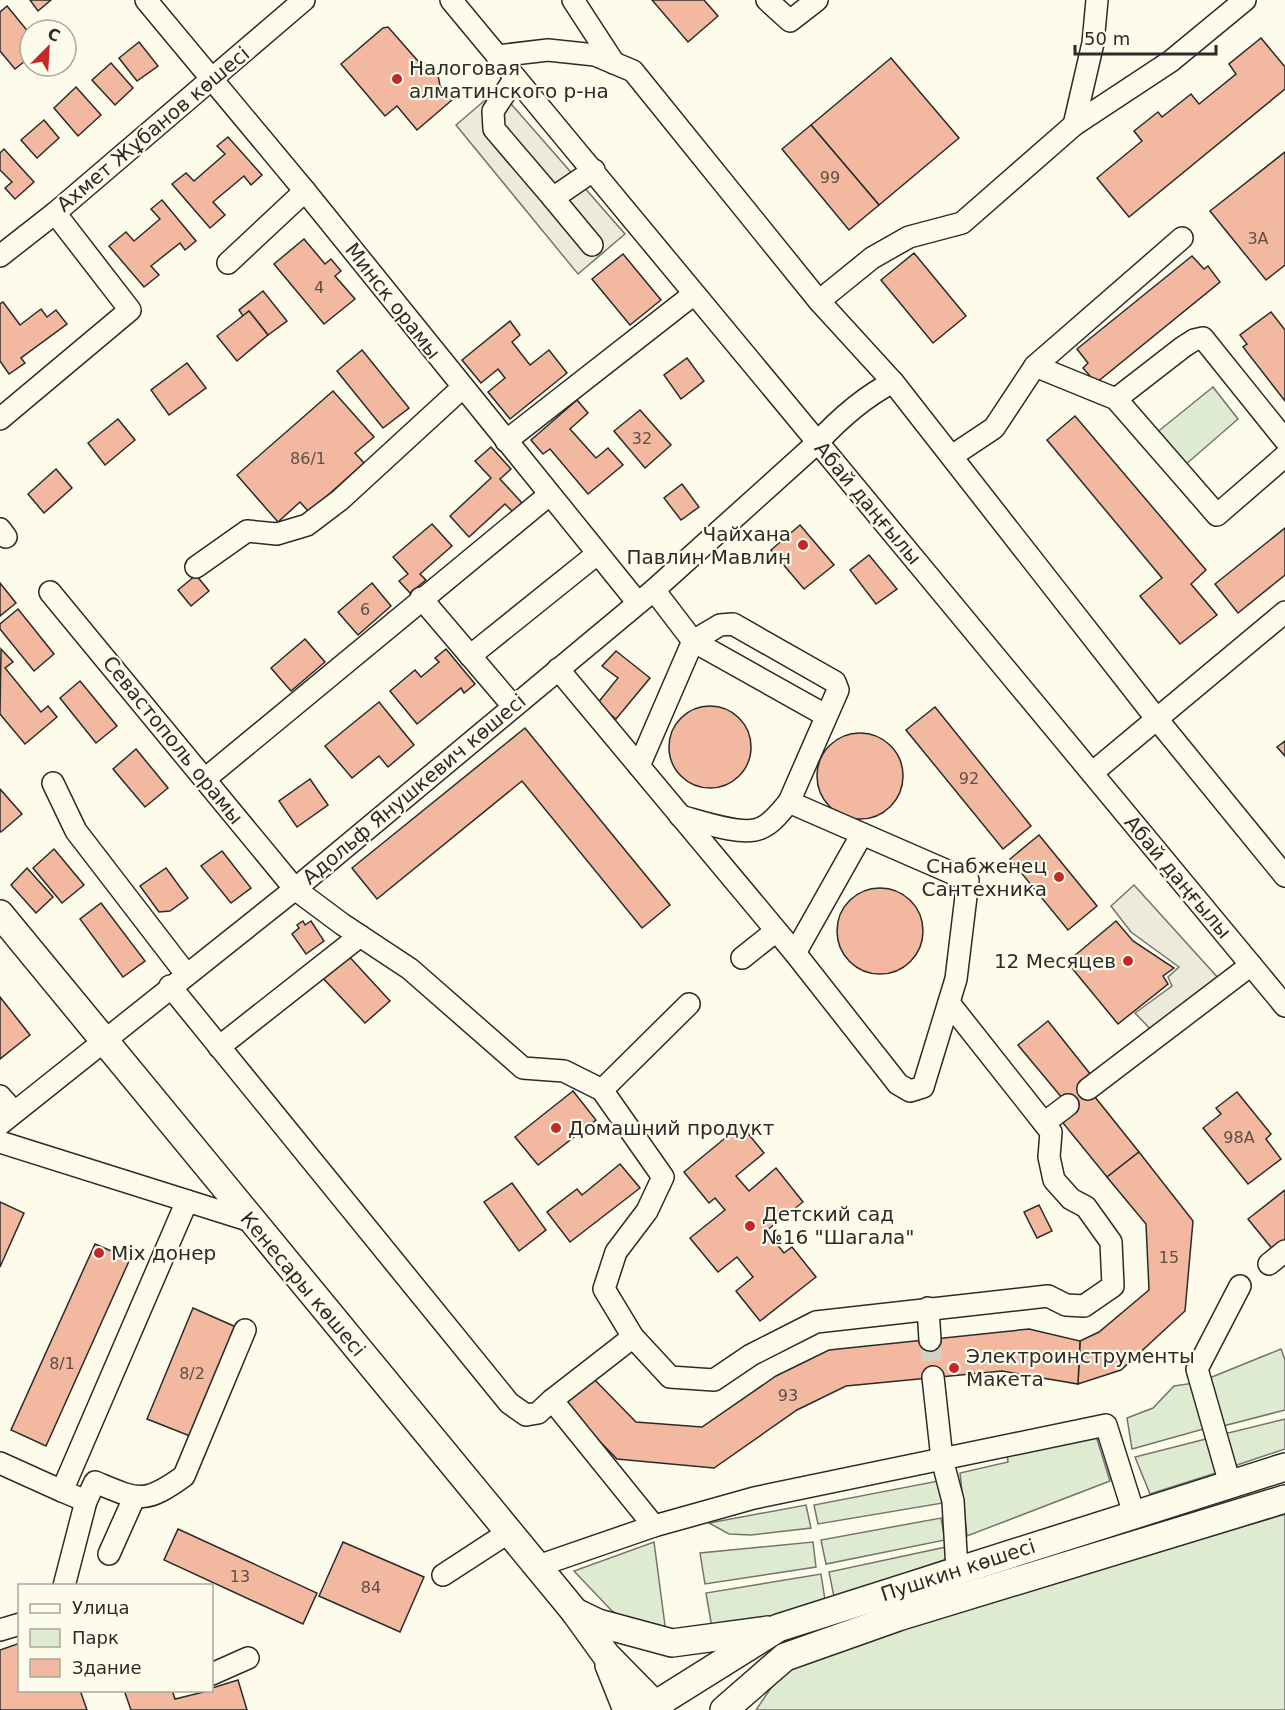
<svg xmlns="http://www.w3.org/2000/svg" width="1285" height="1710" viewBox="0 0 1285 1710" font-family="'DejaVu Sans',sans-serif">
<rect width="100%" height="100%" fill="#fdfbea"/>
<!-- green -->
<g fill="#deebd1" stroke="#74746e" stroke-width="1.5">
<path d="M1213,387L1238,419L1177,472L1150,438Z"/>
<path d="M1281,1349L1285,1360V1410L1223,1426L1207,1379Z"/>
<path d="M1194,1383L1207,1428L1132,1449L1127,1418L1153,1408L1174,1386Z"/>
<path d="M1285,1419V1449L1234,1466L1224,1434Z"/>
<path d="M1096,1436L1110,1481L967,1536L960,1473L1008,1462L1007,1454Z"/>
<path d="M1210,1438L1219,1472L1150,1494L1135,1457Z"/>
<path d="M938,1481L943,1503L818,1524L814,1505Z"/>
<path d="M806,1505L811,1528L751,1535L729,1534L709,1523Z"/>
<path d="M1285,1514V1710H756L788,1663Z"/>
<path d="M941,1518L945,1540L826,1564L821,1540Z"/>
<path d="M654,1542L666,1633L635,1627L611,1610L574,1571Z"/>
<path d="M813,1542L816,1567L705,1584L700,1553Z"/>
<path d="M946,1547L947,1559L834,1597L829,1572Z"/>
<path d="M821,1574L825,1600L713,1634L706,1593Z"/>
</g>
<!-- parking -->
<g fill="#eceadb" stroke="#74746e" stroke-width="1.5">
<path d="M498,89L625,234L578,274L456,125Z"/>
<path d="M1134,885L1220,980L1154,1033L1135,1013L1172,986L1168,977L1179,967L1131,932L1111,906Z"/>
</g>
<!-- building -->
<g fill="#f2b8a0" stroke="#2b2b2b" stroke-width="1.5">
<path d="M30,0H51L38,11Z"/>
<path d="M652,0H704L718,16L688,42Z"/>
<path d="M7,6L30,34V57L15,69L0,51V12Z"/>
<path d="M388,27L418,61L433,67L438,75L440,86L452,100L417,130L397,106L385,116L341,64L383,28Z"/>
<path d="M1261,38L1285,67V89L1129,217L1097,178L1142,141L1134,131L1158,112L1162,117L1191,94L1199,104L1236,74L1229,64Z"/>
<path d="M139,42L158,66L137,81L119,58Z"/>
<path d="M891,58L959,138L879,205L811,125Z"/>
<path d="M111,63L133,88L115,105L92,80Z"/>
<path d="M76,87L101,115L78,136L54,108Z"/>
<path d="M44,120L59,138L37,158L21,140Z"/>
<path d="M811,125L879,205L849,230L782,149Z"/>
<path d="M228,137L262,175L251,185L244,176L213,202L225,215L210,228L172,184L186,173L194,181L225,154L217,146Z"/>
<path d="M4,149L34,182L15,199L5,188L12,182L0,170V153Z"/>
<path d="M1285,152V265L1266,280L1210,211Z"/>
<path d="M162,200L196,241L185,250L180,243L151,266L159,275L144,287L109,246L126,232L134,241L160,219L151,209Z"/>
<path d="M304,239L325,264L331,259L341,271L335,276L355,299L324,324L274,264Z"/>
<path d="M914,253L966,316L933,343L881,280Z"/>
<path d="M623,254L661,300L630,325L592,279Z"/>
<path d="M1192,256L1204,269L1208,266L1220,282L1096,383L1083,368L1088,363L1077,349Z"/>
<path d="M263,291L287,321L268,335L249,311L243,316L239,310Z"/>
<path d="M3,302L20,325L41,309L47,317L56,310L67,324L21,358L25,363L9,374L0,361V304Z"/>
<path d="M249,311L268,335L237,361L217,336Z"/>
<path d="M1271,312L1285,330V401L1243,347L1247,344L1240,335Z"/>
<path d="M510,321L520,335L512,342L530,365L549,350L567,373L510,419L488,392L505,378L498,369L481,383L462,360Z"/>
<path d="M362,350L409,408L383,428L337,371Z"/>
<path d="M687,358L704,381L681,399L664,375Z"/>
<path d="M187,363L206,388L169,415L151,390Z"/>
<path d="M333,391L374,437L355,453L364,463L309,512L300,502L278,522L237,475Z"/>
<path d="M577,400L588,413L570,429L596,458L608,448L623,465L588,494L550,449L543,454L531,440Z"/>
<path d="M640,410L671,445L645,468L614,431Z"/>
<path d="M1075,416L1206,570L1191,584L1217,615L1180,644L1140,596L1162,578L1047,440Z"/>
<path d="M118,419L135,440L105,465L88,443Z"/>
<path d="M491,447L511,469L500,479L522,503L513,512L505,504L469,537L450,516L491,478L475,461Z"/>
<path d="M56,469L72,488L44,513L28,494Z"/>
<path d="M682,484L699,507L681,520L664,498Z"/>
<path d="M432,524L452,546L420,574L426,580L410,593L399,581L408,574L393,557Z"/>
<path d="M800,525L834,565L804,589L771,550Z"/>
<path d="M1285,528V575L1238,613L1215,584Z"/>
<path d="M869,555L897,589L876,604L850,570Z"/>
<path d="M196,575L209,591L191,606L178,590Z"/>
<path d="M0,583L16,603L0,616Z"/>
<path d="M372,583L391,606L358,635L338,612Z"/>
<path d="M18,609L54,654L34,671L0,629V624Z"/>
<path d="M305,639L325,662L291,691L271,668Z"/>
<path d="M1,649L13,662L5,668L41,712L48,706L57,717L25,744L0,714Z"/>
<path d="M446,649L475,684L464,693L461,688L417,724L390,691L415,670L421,677L439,662L435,658Z"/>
<path d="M616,651L650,678L616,719L597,704L618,678L602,666Z"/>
<path d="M80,681L117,726L96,743L60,698Z"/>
<path d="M379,702L414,745L388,767L379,756L352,778L325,746Z"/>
<circle cx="710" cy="747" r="41"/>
<path d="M935,707L1031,826L1003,849L906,730Z"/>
<path d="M525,728L670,905L642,928L522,781L377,899L352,868Z"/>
<circle cx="860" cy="776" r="43"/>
<path d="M1285,741V756L1277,747Z"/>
<path d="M136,749L168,788L145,807L113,769Z"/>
<path d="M310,779L328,805L297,827L279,801Z"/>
<path d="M0,789L22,814L1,832L0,831Z"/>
<path d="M1039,835L1097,906L1068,930L1010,859Z"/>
<path d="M54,849L84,885L62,903L33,868Z"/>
<path d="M222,851L251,888L231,903L201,866Z"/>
<path d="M27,868L53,897L36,913L11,885Z"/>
<path d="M166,868L188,898L170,911L159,912L140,886Z"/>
<circle cx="880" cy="931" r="43"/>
<path d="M101,903L145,961L123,977L80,919Z"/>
<path d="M303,921L305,925L311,921L324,941L306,954L292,934L299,928L297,925Z"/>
<path d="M1116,921L1133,941L1174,968L1163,976L1168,984L1118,1024L1067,962Z"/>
<path d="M345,952L390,1001L365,1023L320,975Z"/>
<path d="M0,997L30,1035L0,1059Z"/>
<path d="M1048,1021L1091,1075L1083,1082L1139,1152L1107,1177L1059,1118L1068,1105L1018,1045Z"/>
<path d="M573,1091L596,1120L538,1165L515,1137Z"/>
<path d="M1237,1092L1271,1134L1266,1139L1281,1159L1248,1184L1203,1128L1221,1114L1216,1108Z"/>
<path d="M741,1125L764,1153L736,1176L749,1191L776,1168L803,1202L766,1231L784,1253L792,1247L816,1277L760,1321L736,1291L753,1277L737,1257L718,1272L690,1238L725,1210L715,1198L709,1203L684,1172Z"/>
<path d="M1139,1152L1193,1221L1185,1311L1121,1370L1078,1384L1080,1341L1099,1332L1149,1290L1146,1224L1107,1177Z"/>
<path d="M620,1164L640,1188L570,1242L547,1212L577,1189L582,1195Z"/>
<path d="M512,1183L546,1230L519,1251L484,1202Z"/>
<path d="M1285,1190V1242L1274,1251L1248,1219Z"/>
<path d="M0,1202L24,1213L0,1267Z"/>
<path d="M1039,1205L1052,1231L1037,1238L1024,1212Z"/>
<path d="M95,1244L130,1259L46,1446L11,1430Z"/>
<path d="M193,1308L236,1327L190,1436L147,1419Z"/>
<path d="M1029,1329L1080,1341L1078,1384L1002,1371L846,1386L797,1410L714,1468L617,1459L563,1404L591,1376L636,1422L702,1427L776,1376L829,1350Z"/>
<path d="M178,1529L317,1593L303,1624L164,1560Z"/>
<path d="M343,1542L424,1577L400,1632L319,1596Z"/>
<path d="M20,1643V1690H80L87,1710H0V1650Z"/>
<path d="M238,1680L247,1710H131L124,1690H172L175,1699L212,1690V1688Z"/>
</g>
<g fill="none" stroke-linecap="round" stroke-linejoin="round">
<!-- minor-tunnel -->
<path stroke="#d3d1c4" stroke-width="21" stroke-dasharray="21 10" stroke-linecap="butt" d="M930,1340L933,1377"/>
<!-- minor casing -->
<g stroke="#2b2b2b" stroke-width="24">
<g id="minor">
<path d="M146,0L305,191L638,603"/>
<path d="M451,0L1285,1006"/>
<path d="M573,0L614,63"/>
<path d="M767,0L790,21L817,0"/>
<path d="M497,56L548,50L595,55L633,71L819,301L893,382L1156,718L1285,876"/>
<path d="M515,78L493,111L494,129L553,198L594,170"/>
<path d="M1074,125L1093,43L1097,0"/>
<path d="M553,198L592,245"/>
<path d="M0,256L55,213L304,0"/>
<path d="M228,263L305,191"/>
<path d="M819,301L872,258L909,237L962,223L1074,125L1171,61L1245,0"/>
<path d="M1035,366L1116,399L1217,515L1285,456"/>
<path d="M1116,399L1183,347L1194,340L1203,338L1285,440"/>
<path d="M0,419L130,310L55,213"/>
<path d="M506,441L694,294"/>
<path d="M952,456L994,428L1035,366L1182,238"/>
<path d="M0,529L6,537"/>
<path d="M196,567L247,531L277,534L307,525L340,500L462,388"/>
<path d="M50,592L295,889L342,924L410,969L523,1068L564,1071L602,1090L663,1177L647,1211L616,1252L604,1289L633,1337L670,1377L714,1380L751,1355L816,1322L1048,1296L1066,1305L1084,1306L1113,1286L1111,1242L1086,1207L1071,1199L1054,1180L1049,1157L1051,1132L949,1003"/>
<path d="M421,598L513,706"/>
<path d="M470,656L597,554"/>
<path d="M558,669L795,953L898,1084L910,1091L923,1087L956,979L968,880L789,802L838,690L835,682L733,624L720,625L693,641L654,590"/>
<path d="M639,766L693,641L825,715"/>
<path d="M1092,773L1285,612"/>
<path d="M205,779L549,495"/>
<path d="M53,783L76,831L186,974"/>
<path d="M680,816C699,821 743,837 761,828C773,823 780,812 789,802"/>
<path d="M795,953L862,834"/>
<path d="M742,958L776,931"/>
<path d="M170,986L509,1403L526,1415L538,1413L552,1400"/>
<path d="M219,1047L360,936"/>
<path d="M1088,1089L1251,965"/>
<path d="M602,1090L689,1004"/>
<path d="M0,1096L14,1112"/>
<path d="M1044,1123L1068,1105"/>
<path d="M0,1124L295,889L654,590L817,443C840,418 864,397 893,382"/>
<path d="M0,1142L251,1221"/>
<path d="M1269,1264L1285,1251"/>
<path d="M928,1308L930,1340"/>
<path d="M633,1337L552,1400L654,1526"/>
<path d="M933,1377L942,1459L953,1501L957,1570"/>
<path d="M0,1463L62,1491L187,1201"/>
<path d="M1230,1484L1197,1369L1240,1286"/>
<path d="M62,1491L86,1501L95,1482C138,1500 144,1505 184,1476L245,1330"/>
<path d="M109,1554L134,1498"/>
<path d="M538,1566L654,1526L754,1498L1106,1425L1134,1514"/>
<path d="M443,1575L509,1532"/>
<path d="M64,1586L86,1501"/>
<path d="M0,1630L20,1624"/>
<path d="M212,1674L248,1658"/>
</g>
</g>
<!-- major casing -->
<g stroke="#2b2b2b" stroke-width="30">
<g id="major">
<path d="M0,914L575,1612L606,1655L660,1710"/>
<path d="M575,1612L598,1623L672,1643L768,1630"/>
<path d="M609,1665L627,1710"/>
<path d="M647,1710L778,1628L1285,1467"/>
<path d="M724,1710L785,1657L898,1617L1285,1499"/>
</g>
</g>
<!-- minor -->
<use href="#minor" stroke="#fdfbea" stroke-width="21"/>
<!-- major -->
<use href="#major" stroke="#fdfbea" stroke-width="27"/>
</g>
<!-- markers -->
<g fill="#c62828" stroke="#fdfbea" stroke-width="2">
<circle cx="397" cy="79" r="6"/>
<circle cx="803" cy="545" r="6"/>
<circle cx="1059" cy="877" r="6"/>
<circle cx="1128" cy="961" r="6"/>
<circle cx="556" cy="1128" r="6"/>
<circle cx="750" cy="1226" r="6"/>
<circle cx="99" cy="1253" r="6"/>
<circle cx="954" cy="1368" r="6"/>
</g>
<g text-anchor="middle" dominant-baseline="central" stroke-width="4.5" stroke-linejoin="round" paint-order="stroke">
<!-- number labels -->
<g font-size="16" fill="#5d4e48">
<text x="830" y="177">99</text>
<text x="1258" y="238">3А</text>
<text x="319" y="287">4</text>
<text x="642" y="438">32</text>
<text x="308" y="458">86/1</text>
<text x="365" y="609">6</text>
<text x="969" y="778">92</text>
<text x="1239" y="1137">98А</text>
<text x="1169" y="1257">15</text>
<text x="62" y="1363">8/1</text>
<text x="192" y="1373">8/2</text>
<text x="788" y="1395">93</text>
<text x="240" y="1576">13</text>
<text x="371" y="1587">84</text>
</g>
<!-- poi labels -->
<g font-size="20" fill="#2b2b2b" stroke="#fdfbea" text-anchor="start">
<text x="409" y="68">Налоговая<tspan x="409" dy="23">алматинского р-на</tspan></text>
<text x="791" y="534" text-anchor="end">Чайхана<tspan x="791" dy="23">Павлин Мавлин</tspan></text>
<text x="1047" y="866" text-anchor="end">Снабженец<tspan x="1047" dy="23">Сантехника</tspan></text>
<text x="1116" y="961" text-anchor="end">12 Месяцев</text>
<text x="568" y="1128">Домашний продукт</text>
<text x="762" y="1214">Детский сад<tspan x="762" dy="23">№16 "Шагала"</tspan></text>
<text x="111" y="1253">Mix донер</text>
<text x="966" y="1356">Электроинструменты<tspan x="966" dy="23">Макета</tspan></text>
</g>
<!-- street labels -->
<g font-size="20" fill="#2b2b2b" stroke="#fdfbea">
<text transform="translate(153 129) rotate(-40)">Ахмет Жұбанов көшесі</text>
<text transform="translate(393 301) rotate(52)">Минск орамы</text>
<text transform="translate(868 503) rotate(50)">Абай даңғылы</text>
<text transform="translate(173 740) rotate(51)">Севастополь орамы</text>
<text transform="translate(414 789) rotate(-40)">Адольф Янушкевич көшесі</text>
<text transform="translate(1178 877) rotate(50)">Абай даңғылы</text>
<text transform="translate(303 1284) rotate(50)">Кенесары көшесі</text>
<text transform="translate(958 1570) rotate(-18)">Пушкин көшесі</text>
</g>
</g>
<!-- legend -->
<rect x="18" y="1584" width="195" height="108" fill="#fdfbea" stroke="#a9a89e" stroke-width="1.5"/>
<rect x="30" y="1604" width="30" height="9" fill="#fdfbea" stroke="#a9a89e" stroke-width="1.5"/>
<text x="72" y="1614" font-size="18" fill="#2b2b2b">Улица</text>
<rect x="30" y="1629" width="30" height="18" fill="#deebd1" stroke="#a9a89e" stroke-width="1.5"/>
<text x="72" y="1644" font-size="18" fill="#2b2b2b">Парк</text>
<rect x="30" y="1659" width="30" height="18" fill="#f2b8a0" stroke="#a9a89e" stroke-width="1.5"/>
<text x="72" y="1674" font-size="18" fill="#2b2b2b">Здание</text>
<!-- north arrow -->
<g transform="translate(48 48) rotate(24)"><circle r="28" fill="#fdfbea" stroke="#a9a89e" stroke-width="1.5"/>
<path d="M0-4.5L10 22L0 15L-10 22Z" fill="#c62828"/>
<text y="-9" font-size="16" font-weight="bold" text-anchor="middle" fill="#2b2b2b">С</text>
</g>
<!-- scale -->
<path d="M1075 45v9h141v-9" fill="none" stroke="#2b2b2b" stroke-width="3"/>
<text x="1084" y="45" font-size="18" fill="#2b2b2b" stroke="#fdfbea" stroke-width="4.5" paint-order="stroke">50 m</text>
</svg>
